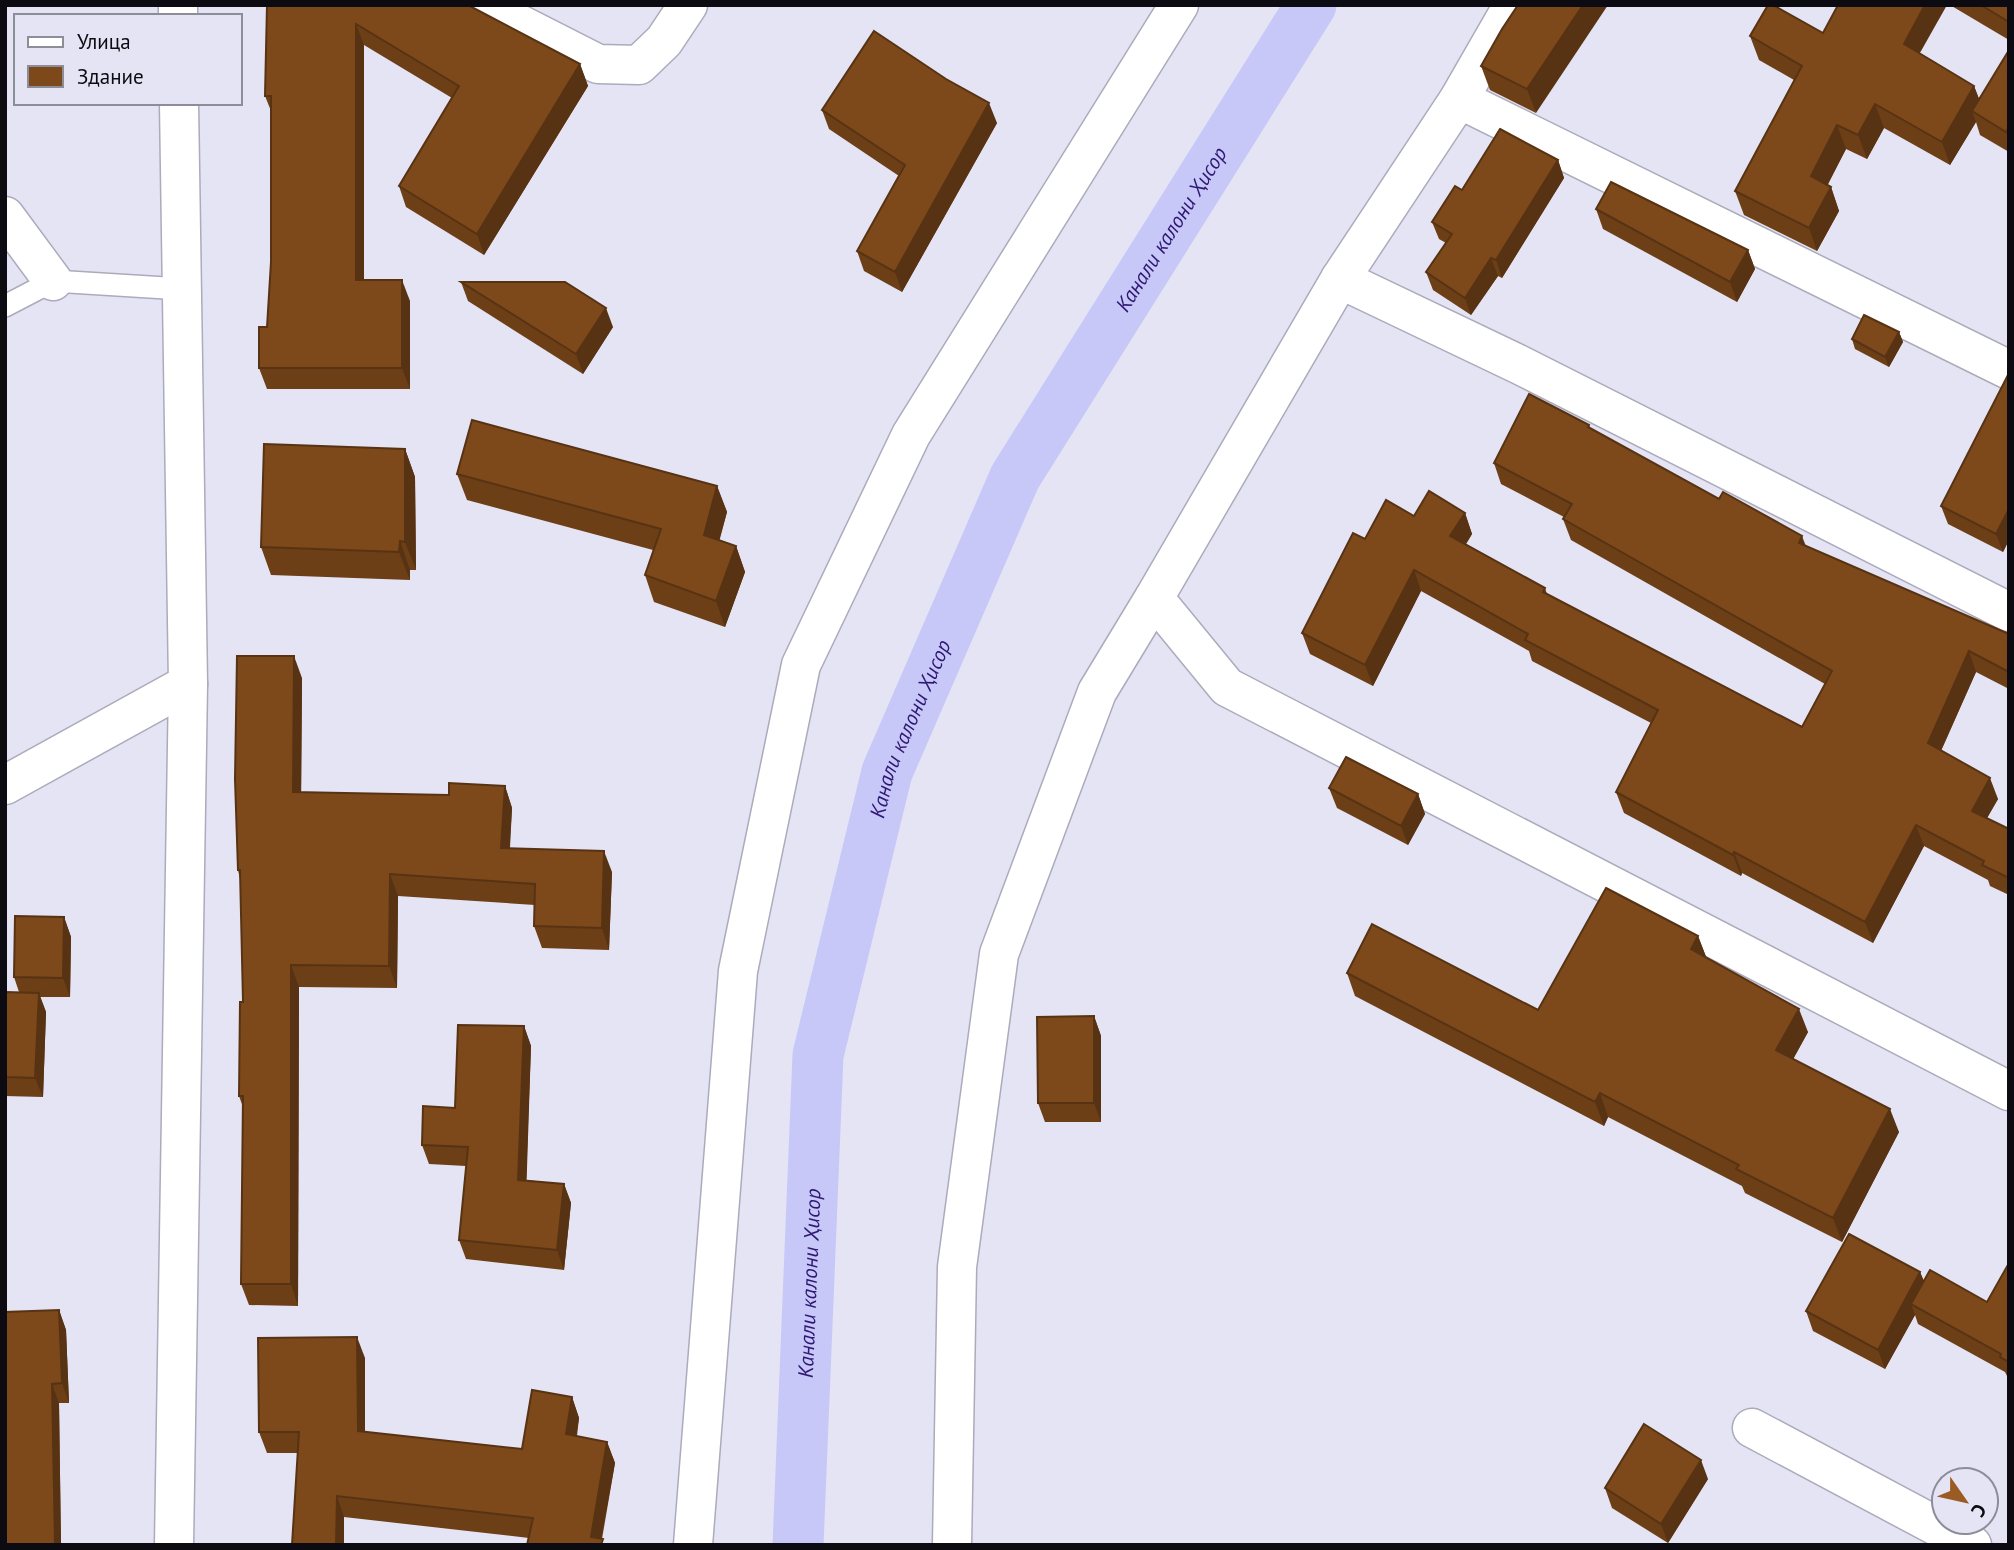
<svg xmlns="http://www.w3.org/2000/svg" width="2014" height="1550" viewBox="0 0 2014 1550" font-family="'PT Sans',sans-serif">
<rect width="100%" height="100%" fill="#e4e4f5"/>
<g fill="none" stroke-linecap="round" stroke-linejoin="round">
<!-- canal -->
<path stroke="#c7c7f8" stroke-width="51" id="s1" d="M798,1545L818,1055L887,772L1015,477L1311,5"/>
<!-- lane casing -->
<g stroke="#ababbb" stroke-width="24">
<path id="lane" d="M5,306L53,281L182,289"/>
</g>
<!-- street casing -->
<g stroke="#ababbb" stroke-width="41">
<g id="street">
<path d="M482,5L598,64L639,65L664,41L688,5"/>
<path d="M1513,5L1459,99L1340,279L1154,598L1227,687L2009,1091"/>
<path d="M1459,99L2009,370"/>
<path d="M5,216L53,281"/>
<path d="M1340,279L1518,364L2009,612"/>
<path d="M5,785L188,684"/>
<path d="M1752,1428L1972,1545"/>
<path d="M693,1545L738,971L801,665L911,435L1179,5"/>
<path d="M952,1545L957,1267L999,954L1097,692L1154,598"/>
</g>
</g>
<!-- secondary casing -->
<g stroke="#ababbb" stroke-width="41">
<g id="secondary">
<path d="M178,5V16"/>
<path d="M174,1545L188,684L179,103"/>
</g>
</g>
<!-- lane -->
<use href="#lane" stroke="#fff" stroke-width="21"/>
<!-- street -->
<use href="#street" stroke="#fff" stroke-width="38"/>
<!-- secondary -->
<use href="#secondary" stroke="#fff" stroke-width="38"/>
</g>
<!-- wall -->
<g fill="#6c3f17">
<path d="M267,5L580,64L588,86L484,255L406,207L399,186L452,98L364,45V280L410,301V389H267L259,368L267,327L271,262V111L265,96Z"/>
<path d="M1518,5L1536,113L1490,90L1481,66Z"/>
<path d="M1950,5H2009V40Z"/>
<path d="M1823,33L1920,53L1974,86L1979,99L2009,50V152L1980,135L1976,122L1950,165L1884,128L1867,159L1846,149L1827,185L1831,187L1839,211L1817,251L1744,215L1735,191L1794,80L1759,60L1750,36Z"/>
<path d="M822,110L997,123L902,292L864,271L857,251L899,176L829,129Z"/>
<path d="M1558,160L1564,178L1502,278L1498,276L1471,315L1433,290L1426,272L1446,243L1439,239L1432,222L1462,190Z"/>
<path d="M1596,209L1748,250L1755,269L1737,302L1603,229Z"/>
<path d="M461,282L613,327L583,374L468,301Z"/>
<path d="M1899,332L1903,342L1889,367L1855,349L1852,339Z"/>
<path d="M2009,373V540L2003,552L1948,524L1941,506Z"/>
<path d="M1589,425L1590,428L1719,499L1806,546L2009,634V689L1976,672L1941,751L1998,799L1987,818L2009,829V895L1990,886L1988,880L1924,846L1873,943L1742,873L1741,876L1624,813L1616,792L1651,723L1532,661L1529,651L1421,591L1373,686L1310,654L1302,633L1365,539L1414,516L1465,513L1472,534L1466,544L1545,588L1547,594L1802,727L1825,684L1571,540L1563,519L1564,517L1501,484L1494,463Z"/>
<path d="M405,449L415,477L416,570H410V580L271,575L261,547Z"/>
<path d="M457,474L717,486L727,512L719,540L736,546L745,572L725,627L654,602L645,575L653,550L467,500Z"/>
<path d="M302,678L301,792L449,795L505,786L512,808L510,848L612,872L609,950L542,948L534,926L535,905L398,896L397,988L299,987L298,1306L249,1305L241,1284L243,1107L239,1096L243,1002L240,879L238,870Z"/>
<path d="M1329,788L1418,794L1425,814L1408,845L1337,808Z"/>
<path d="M64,917L71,937L70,997H40L46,1012L43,1097L5,1096V992H19L14,977Z"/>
<path d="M1698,936L1706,957L1808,1032L1793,1059L1899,1132L1842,1242L1745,1193L1742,1186L1608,1117L1604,1126L1355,996L1347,973L1538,1010Z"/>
<path d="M1094,1016L1101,1036V1122H1045L1038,1103Z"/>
<path d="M524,1026L531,1046L526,1180L564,1184L571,1203L564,1270L466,1259L459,1240L466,1166L429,1164L422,1145Z"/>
<path d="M2009,1263V1377L2007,1376L2005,1372L1918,1324L1915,1315L1885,1369L1813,1331L1806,1311L1920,1272L1924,1281L1987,1302Z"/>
<path d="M59,1310L66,1330L69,1403H59L61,1545H5Z"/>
<path d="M365,1358V1432L522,1449L572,1397L579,1418L577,1436L607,1442L615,1463L602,1539L529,1538L344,1517V1545H292L298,1453H267L259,1432Z"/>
<path d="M1708,1479L1668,1543L1612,1508L1605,1488Z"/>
</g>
<!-- shaded-wall -->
<g fill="#583313">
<path d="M1583,5H1608L1536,113L1527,89Z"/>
<path d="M1925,5H1947L1912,67L1904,44Z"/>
<path d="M356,24L364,45V301L356,280Z"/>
<path d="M580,64L588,86L484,255L477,234Z"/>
<path d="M1974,86L1983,109L1972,111L1976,122L1950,165L1942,142Z"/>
<path d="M989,103L997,123L902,292L895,272Z"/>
<path d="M1875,104L1884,128L1867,159L1858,135Z"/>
<path d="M1837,125L1846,149L1820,200L1811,176Z"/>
<path d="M2009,127V140L2006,132Z"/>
<path d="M1558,160L1564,178L1502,278L1496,260Z"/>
<path d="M1831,187L1839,211L1817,251L1809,228Z"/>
<path d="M1748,250L1755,269L1737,302L1730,282Z"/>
<path d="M1491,258L1498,276L1471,315L1465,298Z"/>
<path d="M402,280L410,301V389L402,368Z"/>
<path d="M606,308L613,327L583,374L576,354Z"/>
<path d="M1899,332L1903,342L1889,367L1885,357Z"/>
<path d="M405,449L415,477L416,570L405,542Z"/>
<path d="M717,486L727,512L714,561L704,535Z"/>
<path d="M2009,509V540L2003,552L1996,534Z"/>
<path d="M1465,513L1472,534L1458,557L1450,536Z"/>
<path d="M1802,536L1810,557L1799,543Z"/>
<path d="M400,541L410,570V580L399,552Z"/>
<path d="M736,546L745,572L725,627L716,601Z"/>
<path d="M1414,570L1421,591L1373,686L1365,665Z"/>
<path d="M1969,651L1976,672L1935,764L1928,743Z"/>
<path d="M294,656L302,678L301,814L293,792Z"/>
<path d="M1990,778L1998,799L1979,832L1972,811Z"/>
<path d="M505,786L512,808L508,870L501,848Z"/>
<path d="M1418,794L1425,814L1408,845L1401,826Z"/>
<path d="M1916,825L1924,846L1873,943L1865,922Z"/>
<path d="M604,851L612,872L609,950L602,928Z"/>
<path d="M1734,852L1742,873L1741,876L1733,855Z"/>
<path d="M390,874L398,896L397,988L389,966Z"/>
<path d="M64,917L71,937L70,997L63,978Z"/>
<path d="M1698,936L1707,959L1691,949Z"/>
<path d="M291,965L299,987L298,1306L291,1284Z"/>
<path d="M39,993L46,1012L43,1097L35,1078Z"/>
<path d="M1799,1009L1808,1032L1785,1074L1776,1050Z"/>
<path d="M1094,1016L1101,1036V1122L1094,1103Z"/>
<path d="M524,1026L531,1046L526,1199L518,1180Z"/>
<path d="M1600,1093L1608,1117L1604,1126L1595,1102Z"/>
<path d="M1890,1109L1899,1132L1842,1242L1833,1218Z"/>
<path d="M564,1184L571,1203L564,1270L557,1250Z"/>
<path d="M1920,1272L1928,1292L1911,1304L1915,1315L1885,1369L1878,1350Z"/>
<path d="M59,1310L66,1330L69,1403L62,1383Z"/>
<path d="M357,1337L365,1358V1452L358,1431Z"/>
<path d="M52,1384L59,1403L61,1545H55Z"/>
<path d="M572,1397L579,1418L573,1456L566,1434Z"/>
<path d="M607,1442L615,1463L600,1545L591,1537Z"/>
<path d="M1701,1460L1708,1479L1668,1543L1661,1524Z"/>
<path d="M337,1496L344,1517V1545H336Z"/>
</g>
<!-- building -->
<g fill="#7d491b" stroke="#583313" stroke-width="2">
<path d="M267,5H468L580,64L477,234L399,186L459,86L356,24V280H402V368H259V327H267L271,262V96H265Z"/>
<path d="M1518,5H1583L1527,89L1481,66L1502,29Z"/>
<path d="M1768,5H1773L1823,33L1838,5H1925L1904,44L1974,86L1942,142L1875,104L1858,135L1837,125L1811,176L1831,187L1809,228L1735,191L1802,66L1750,36Z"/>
<path d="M1981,5H2009V22Z"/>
<path d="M874,31L946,79L989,103L895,272L857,251L905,165L822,110Z"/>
<path d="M2009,50V127L2006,132L1972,111Z"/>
<path d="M1500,129L1558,160L1496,260L1491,258L1465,298L1426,272L1452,234L1432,222L1455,186L1462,190Z"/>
<path d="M1611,182L1748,250L1730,282L1596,209Z"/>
<path d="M461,282H565L606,308L576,354Z"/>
<path d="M1864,315L1899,332L1885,357L1852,339Z"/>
<path d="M2009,373V509L1996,534L1941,506Z"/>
<path d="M1529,394L1589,425L1588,427L1719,499L1723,492L1802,536L1799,543L2009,634V672L1969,651L1928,743L1990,778L1972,811L2009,829V878L1982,865L1984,861L1916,825L1865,922L1734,852L1733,855L1616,792L1658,710L1525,640L1528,634L1414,570L1365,665L1302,633L1353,533L1365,539L1386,500L1414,516L1429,491L1465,513L1450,536L1545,588L1543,592L1802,727L1832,671L1563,519L1572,504L1494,463Z"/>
<path d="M472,420L717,486L704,535L736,546L716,601L645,575L661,529L457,474Z"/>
<path d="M264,444L405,449V542L400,541L399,552L261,547Z"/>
<path d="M237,656H294L293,792L449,795V783L505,786L501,848L604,851L602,928L534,926L535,884L390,874L389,966L291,965V1284H241L243,1096H239L240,1002H243L240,870H238L235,779Z"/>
<path d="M1346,757L1418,794L1401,826L1329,788Z"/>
<path d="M1606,888L1698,936L1691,949L1799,1009L1776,1050L1890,1109L1833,1218L1736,1169L1739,1165L1600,1093L1595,1102L1347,973L1372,924L1538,1010Z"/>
<path d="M15,916L64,917L63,978L14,977Z"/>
<path d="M5,992L39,993L35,1078L5,1077Z"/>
<path d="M1094,1016V1103H1038L1037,1017Z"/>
<path d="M458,1025L524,1026L518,1180L564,1184L557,1250L459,1240L468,1147L422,1145L423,1106L455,1108Z"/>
<path d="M1849,1234L1920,1272L1878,1350L1806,1311Z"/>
<path d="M2009,1263V1362L2000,1357L2001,1354L1911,1304L1930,1270L1987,1302Z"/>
<path d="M59,1310L62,1383L52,1384L55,1545H5V1312Z"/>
<path d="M357,1337L358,1431L522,1449L532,1390L572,1397L566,1434L607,1442L591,1537L603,1539L601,1545H527L533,1518L337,1496L336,1545H292L299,1432H259L258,1338Z"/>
<path d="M1644,1424L1701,1460L1661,1524L1605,1488Z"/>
</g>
<g text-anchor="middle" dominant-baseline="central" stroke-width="7" stroke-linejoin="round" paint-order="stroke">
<!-- water labels -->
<g font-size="21" font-style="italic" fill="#2f1874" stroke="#e4e4f5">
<text stroke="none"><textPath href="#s1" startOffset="1396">Канали калони Ҳисор</textPath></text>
<text stroke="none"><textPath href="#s1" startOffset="830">Канали калони Ҳисор</textPath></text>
<text stroke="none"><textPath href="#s1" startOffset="262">Канали калони Ҳисор</textPath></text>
</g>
</g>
<!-- border -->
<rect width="2014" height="1550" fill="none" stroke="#0b0b11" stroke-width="14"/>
<!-- legend -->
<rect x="14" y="14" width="228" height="91" fill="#e4e4f5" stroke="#8d8d9a" stroke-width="2"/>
<rect x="28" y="37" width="35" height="10" fill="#ffffff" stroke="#8d8d9a" stroke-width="2"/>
<text x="77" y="49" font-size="21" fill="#0b0b11">Улица</text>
<rect x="28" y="66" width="35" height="21" fill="#7d491b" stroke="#8d8d9a" stroke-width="2"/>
<text x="77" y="84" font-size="21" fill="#0b0b11">Здание</text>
<!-- north arrow -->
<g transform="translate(1965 1501) rotate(124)"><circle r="33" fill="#e4e4f5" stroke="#8d8d9a" stroke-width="2"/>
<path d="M0-5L12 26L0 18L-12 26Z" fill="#9b5c24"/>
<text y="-10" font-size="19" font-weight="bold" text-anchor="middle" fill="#0b0b11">С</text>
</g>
</svg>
